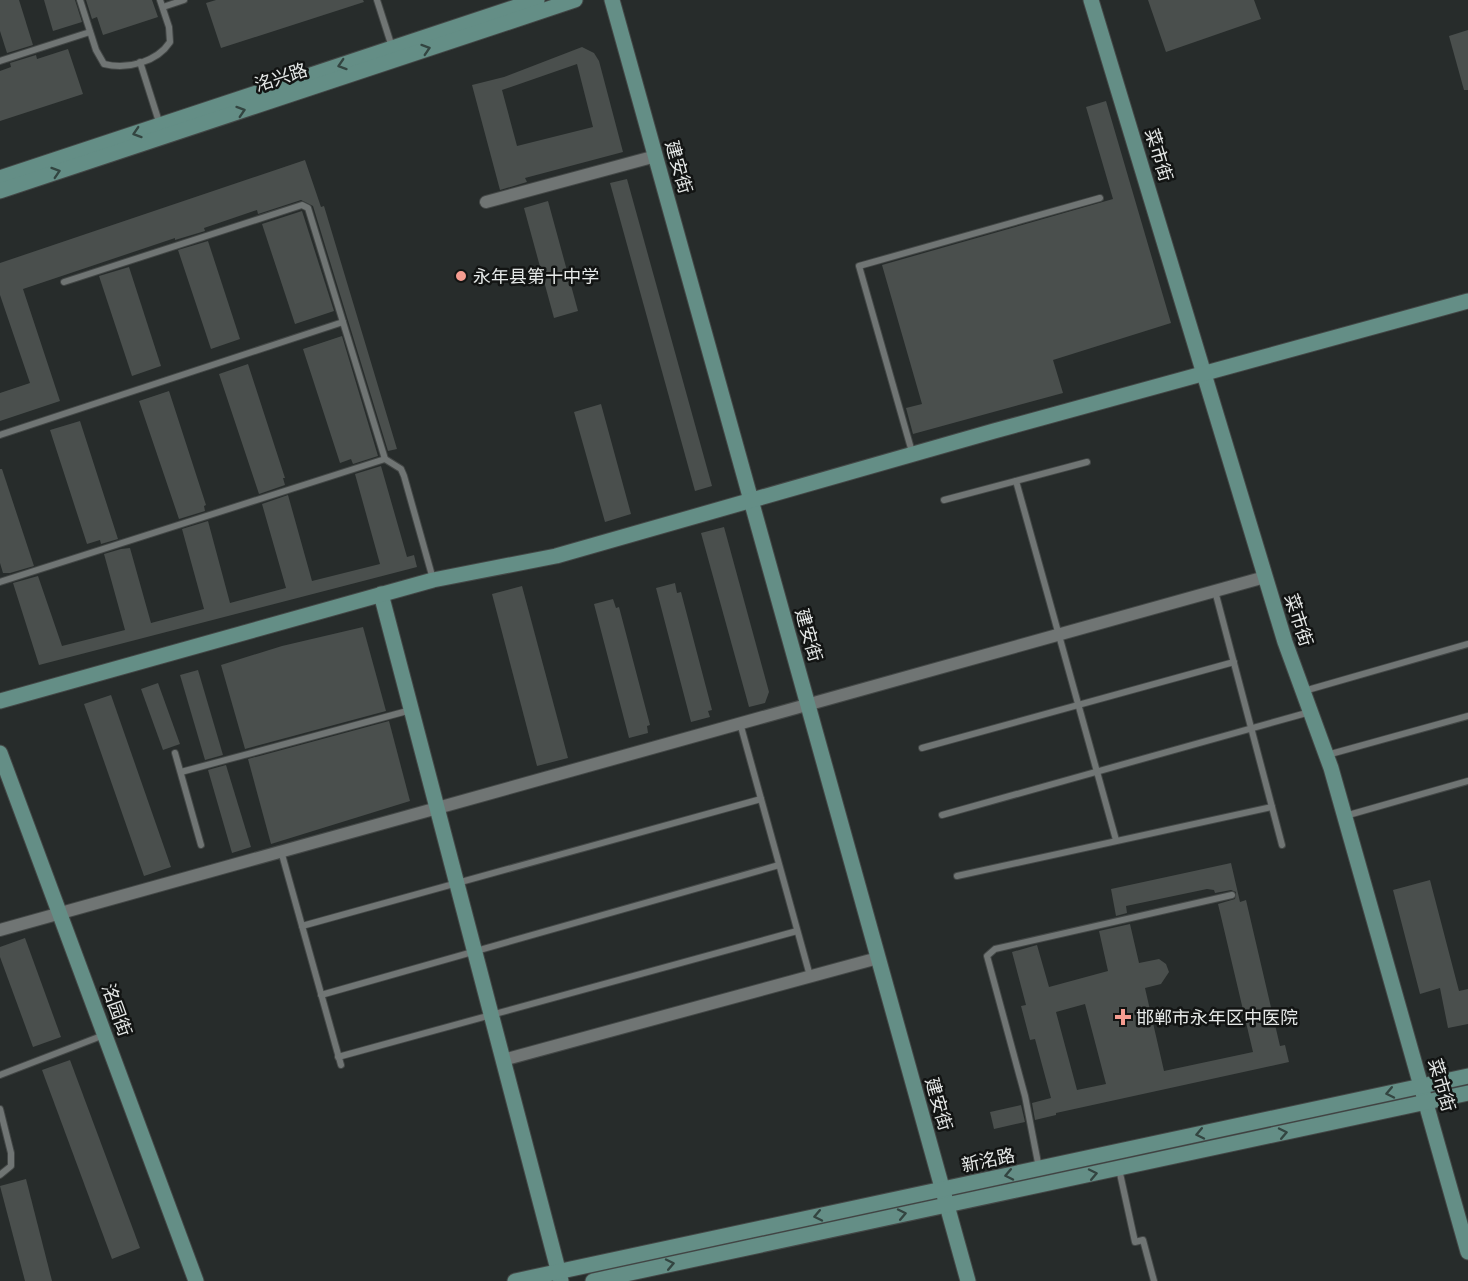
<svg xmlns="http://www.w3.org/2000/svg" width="1468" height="1281" viewBox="0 0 1468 1281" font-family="'IBM Plex Sans','Noto Sans SC',sans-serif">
<rect width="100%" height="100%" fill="#272c2b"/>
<!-- building -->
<g fill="#4a4f4d" fill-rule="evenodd">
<path d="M0,0H19L33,45L7,53L0,31Z"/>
<path d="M44,0H75L82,22L53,31Z"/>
<path d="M86,0H152L158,17L103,35L97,17L92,19Z"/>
<path d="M216,0H363L364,2L221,48L206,3Z"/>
<path d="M1148,0H1254L1261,19L1166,52Z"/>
<path d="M1468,30V90H1464L1449,36Z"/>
<path d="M582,47L594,53L599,61L623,152L525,178L527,182L500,190L472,85L504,77ZM577,64L593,127L517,146L502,90Z"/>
<path d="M68,49L83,94L0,121V71L11,67L10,63L36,55L37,59Z"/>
<path d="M1106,101L1171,323L1053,360L1063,393L913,434L906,408L922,404L882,265L1113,199L1086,107Z"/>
<path d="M305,160L321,207L324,206L397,449L388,451L313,206L301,200L258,214L257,210L204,228L205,231L175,240V238L23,289L60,401L0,421V393L30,383L0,295V263Z"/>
<path d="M627,179L712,486L695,491L610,183Z"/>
<path d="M548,201L578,311L554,318L524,208Z"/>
<path d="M302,211L334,311L295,324L262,224Z"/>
<path d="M208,241L240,339L211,349L178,250Z"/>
<path d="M129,267L161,366L132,376L99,276Z"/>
<path d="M342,336L378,456L353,464L351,459L340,463L303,349Z"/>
<path d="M248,364L285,478H283L285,485L259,494L219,374Z"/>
<path d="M169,391L206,505L204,506L205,511L179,519L139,401Z"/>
<path d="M601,404L631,514L605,522L574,412Z"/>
<path d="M80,421L118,539L101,544L100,540L87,544L50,430Z"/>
<path d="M381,466L407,557L414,555L417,567L39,665L13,583L38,576L62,646L125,630L104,554L121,549L130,548L151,623L204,609L182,529L208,521L230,603L286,588L262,504L288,495L312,581L380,564L355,474Z"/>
<path d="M0,469H2L34,566L10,573H3L0,563Z"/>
<path d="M724,527L769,692L765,703L749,707L701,533Z"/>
<path d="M675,583L677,593L681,592L712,710L708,711L710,717L691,722L656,588Z"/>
<path d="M522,586L568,758L537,766L492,594Z"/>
<path d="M613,599L616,608L619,607L650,725L647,726L648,733L629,738L594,604Z"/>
<path d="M363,627L386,711L245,749L221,665L282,646Z"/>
<path d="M198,670L223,755L205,760L180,675Z"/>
<path d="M158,683L180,744L163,750L141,689Z"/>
<path d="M111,695L171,867L144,876L84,704Z"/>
<path d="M389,721L410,801L271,844L248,759Z"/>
<path d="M226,765L251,847L232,853L208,770Z"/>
<path d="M1231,863L1240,902L1246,900L1280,1046L1285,1045L1289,1062L1056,1113V1115L1035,1120L1032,1103L1051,1098L1035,1039L1030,1040L1021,1006L1026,1005L1012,952L1037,945L1049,987L1108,971L1099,931L1130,924L1139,963L1159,959L1166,964L1169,972L1161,984L1145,988L1164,1071L1253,1052L1218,904L1235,899L1236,892L1231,890L1215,893L1214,890L1207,889L1126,906L1127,913L1116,916L1111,889ZM1085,1004L1106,1084L1077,1090L1056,1012Z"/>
<path d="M1430,880L1459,991L1468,989V1024L1448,1028L1440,988L1420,994L1393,890Z"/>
<path d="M25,938L61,1037L33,1047L0,957V947Z"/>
<path d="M70,1060L140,1248L112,1259L42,1070Z"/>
<path d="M1021,1105L1025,1122L994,1129L990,1112Z"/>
<path d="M26,1179L52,1281H25L0,1186Z"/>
</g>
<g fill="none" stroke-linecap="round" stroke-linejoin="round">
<!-- lane casing -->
<g stroke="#434746" stroke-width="8">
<g id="lane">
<path d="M80,0L96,50L104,64C127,70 157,62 170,42L169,27L160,0"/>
<path d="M377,0L392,47"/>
<path d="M163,7L184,0"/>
<path d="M0,61L90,32"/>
<path d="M140,62L160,125"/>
<path d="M64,282L302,205L308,208L385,459L401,469L404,476L433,579"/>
<path d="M0,435L343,322"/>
<path d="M912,452L859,266L1100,198"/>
<path d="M1016,481L1116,840"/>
<path d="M944,500L1087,462"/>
<path d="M0,582L385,459"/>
<path d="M1215,591L1282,845"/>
<path d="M1304,691L1468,644"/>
<path d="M740,723L810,976"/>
<path d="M922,748L1234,662"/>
<path d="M175,753L201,845"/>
<path d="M1327,755L1468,716"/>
<path d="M181,772L411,710"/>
<path d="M942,815L1310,712"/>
<path d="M1345,816L1468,781"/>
<path d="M281,851L341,1065"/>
<path d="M957,876L1272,807"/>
<path d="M302,926L761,799"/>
<path d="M321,995L779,865"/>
<path d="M338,1057L797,931"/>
<path d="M0,1075L104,1035"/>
<path d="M0,1109L11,1153V1166L0,1175"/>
<path d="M1039,1168L1025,1096L987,956L995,949L1232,895"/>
<path d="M1119,1169L1135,1242L1143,1240L1154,1281"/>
</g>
</g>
<!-- street casing -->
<g stroke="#434746" stroke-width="14">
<g id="street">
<path d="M486,202L656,156"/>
<path d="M0,930L1265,577"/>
<path d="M503,1060L878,958"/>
</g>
</g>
<!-- secondary casing -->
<g stroke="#434746" stroke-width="17">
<g id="secondary">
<path d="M612,0L968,1281"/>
<path d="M1091,0L1285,642L1331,768L1468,1252"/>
<path d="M0,178L537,0"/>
<path d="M0,191L575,0"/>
<path d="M381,594L561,1281"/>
<path d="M0,701L433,580L556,556L994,431L1468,301"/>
<path d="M0,753L196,1281"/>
<path d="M515,1281L1468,1076"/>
<path d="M593,1281L1468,1093"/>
</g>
</g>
<!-- lane -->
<use href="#lane" stroke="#707574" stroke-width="6"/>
<!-- street -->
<use href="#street" stroke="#707574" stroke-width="12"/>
<!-- secondary -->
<use href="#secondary" stroke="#648e86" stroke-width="15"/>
</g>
<!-- one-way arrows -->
<defs><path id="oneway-chevron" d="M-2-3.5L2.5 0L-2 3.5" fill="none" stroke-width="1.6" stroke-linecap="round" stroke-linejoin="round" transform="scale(1.5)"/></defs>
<g stroke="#334541">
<use href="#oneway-chevron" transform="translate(426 49) rotate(-18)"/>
<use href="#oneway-chevron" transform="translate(342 65) rotate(162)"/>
<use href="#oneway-chevron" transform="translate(241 111) rotate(-18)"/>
<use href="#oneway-chevron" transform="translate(137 133) rotate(162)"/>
<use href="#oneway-chevron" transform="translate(56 172) rotate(-18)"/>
<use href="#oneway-chevron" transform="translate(1390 1093) rotate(168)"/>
<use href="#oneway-chevron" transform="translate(1283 1133) rotate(-12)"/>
<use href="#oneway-chevron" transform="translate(1200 1134) rotate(168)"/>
<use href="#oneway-chevron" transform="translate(1093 1174) rotate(-12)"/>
<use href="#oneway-chevron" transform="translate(1009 1175) rotate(168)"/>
<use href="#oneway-chevron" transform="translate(902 1214) rotate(-12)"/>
<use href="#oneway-chevron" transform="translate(818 1216) rotate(168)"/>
<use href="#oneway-chevron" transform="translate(670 1264) rotate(-12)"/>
</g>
<!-- markers -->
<g fill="#f59c90" stroke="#121413" stroke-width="2">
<circle cx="461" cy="276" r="6"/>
<path d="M1120 1008h6v6h6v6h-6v6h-6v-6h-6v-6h6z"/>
</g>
<g text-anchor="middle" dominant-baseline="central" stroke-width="5" stroke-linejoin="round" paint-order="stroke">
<!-- street labels -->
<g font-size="18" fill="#e5e8e7" stroke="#121413">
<text transform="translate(281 77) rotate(-18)">洺兴路</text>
<text transform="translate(1159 155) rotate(73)">菜市街</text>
<text transform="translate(679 167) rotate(74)">建安街</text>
<text transform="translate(1299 620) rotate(72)">菜市街</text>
<text transform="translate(809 635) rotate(74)">建安街</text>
<text transform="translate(117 1010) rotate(70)">洺园街</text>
<text transform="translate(1442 1085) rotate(74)">菜市街</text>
<text transform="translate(939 1104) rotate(74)">建安街</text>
<text transform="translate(988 1160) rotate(-12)">新洺路</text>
</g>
<!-- poi labels -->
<g font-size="18" fill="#e5e8e7" stroke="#121413" text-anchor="start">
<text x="473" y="276">永年县第十中学</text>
<text x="1136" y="1017">邯郸市永年区中医院</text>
</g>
</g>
</svg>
